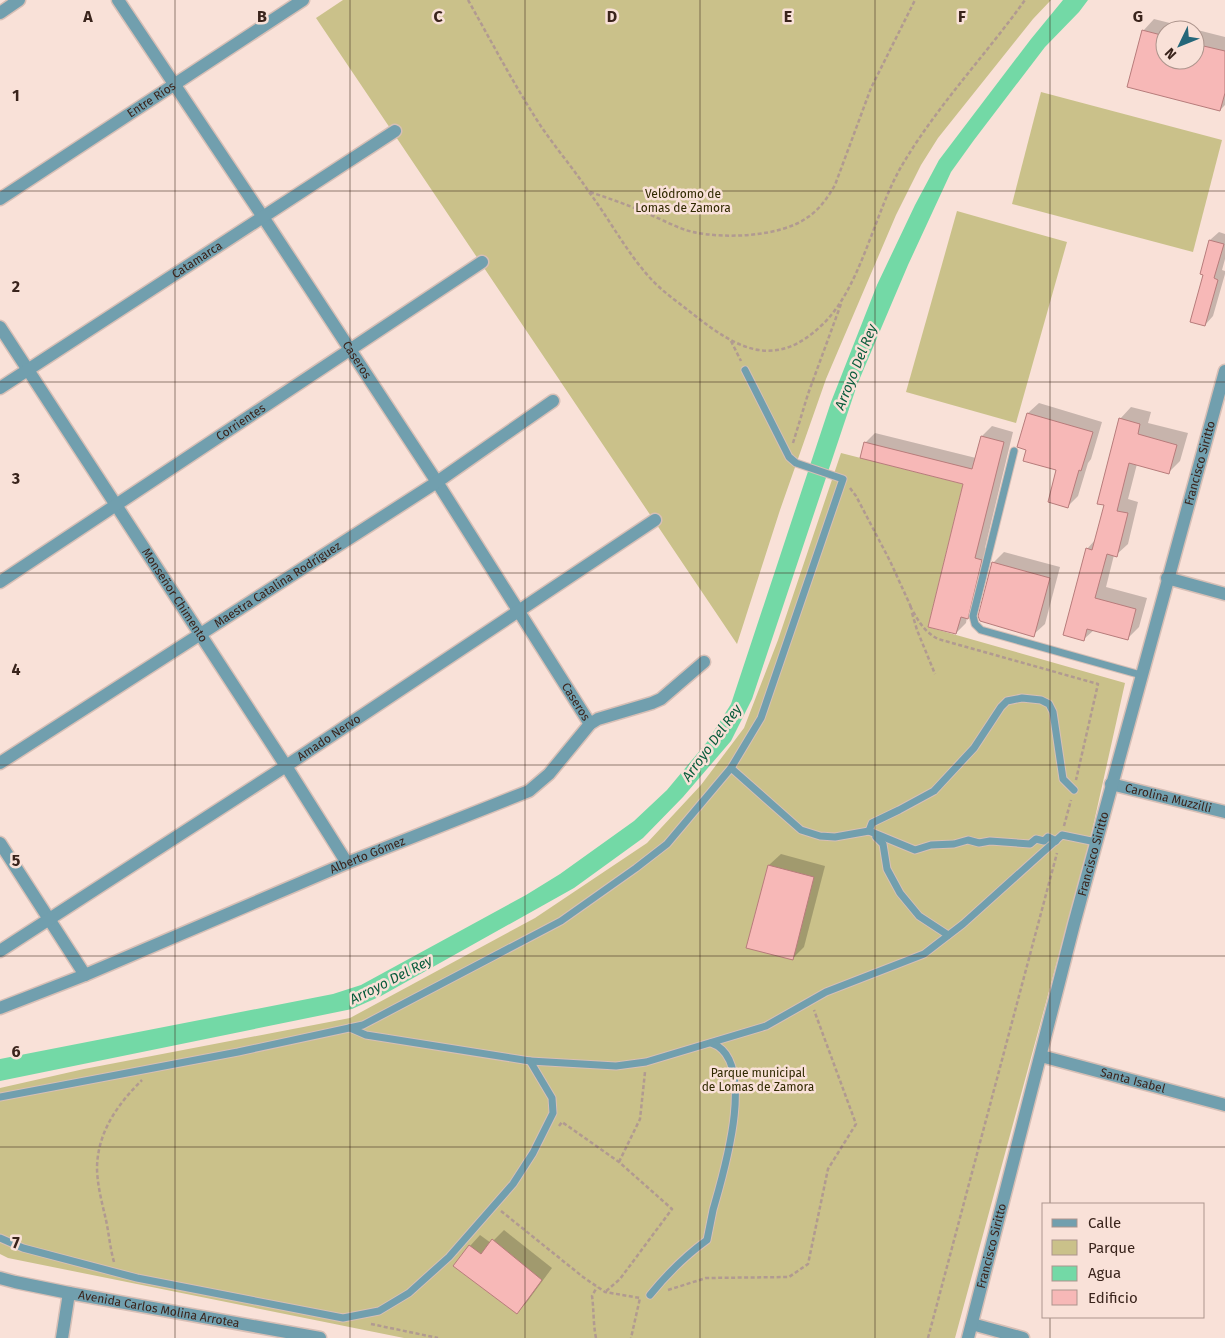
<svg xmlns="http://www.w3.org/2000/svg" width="1225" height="1338" viewBox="0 0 1225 1338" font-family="'Fira Sans',sans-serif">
<rect width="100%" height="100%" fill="#f9e1d8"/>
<!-- green -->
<g fill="#cac18a">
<path d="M343,0H1051L1033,19L938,138L921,165L896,215L826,379L780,510L737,644L316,18Z"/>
<path d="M1041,92L1222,140L1193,252L1012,204Z"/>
<path d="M957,211L1067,242L1016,423L906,392Z"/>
<path d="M841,453L963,484L928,627L1125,683L1090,840L955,1338H404L8,1258L0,1254V1088L84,1069L350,1018L535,918L647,843L701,785L744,728L778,640Z"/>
</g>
<!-- water -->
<path fill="#73d9a6" d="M1063,0H1088L1079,12L1045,47L974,140L951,172L908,265L857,385L752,699L731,741L683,797L643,838L574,888L381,996L352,1009L0,1081V1059L333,994L361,985L526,895L560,874L634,821L667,790L707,742L731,704L831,402L877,285L915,205L939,160L1031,39Z"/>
<!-- shadow -->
<g fill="#0003" fill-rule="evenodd">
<path d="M1154,19L1225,37V105L1220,110L1129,86L1143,31ZM1165,30H1195V60H1165Z"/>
<path d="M1219,232L1225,234V259L1222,270L1225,271V274L1213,316L1205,325V274H1201L1210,240Z"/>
<path d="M1039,403L1102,422L1091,459L1088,463L1078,496L1068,506L1058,469L1028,449L1019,446L1028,413Z"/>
<path d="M1131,407L1151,412L1148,423L1188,433L1180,461L1169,472L1137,464L1128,499L1138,502L1128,544L1116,555H1114L1106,587L1147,598L1139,627L1128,638L1094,630L1084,639L1087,549L1096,539L1105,504L1120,419Z"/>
<path d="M992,426L1013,432L985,548L991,550L978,607L967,617L966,623L956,633L964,483L865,443L875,433L976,458L982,436Z"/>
<path d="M1004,552L1060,567L1045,624L1033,635L993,563Z"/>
<path d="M781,854L825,866L804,947L792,959L769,865Z"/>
<path d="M504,1230L552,1268L527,1302L517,1312L455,1266L470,1246L480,1235L491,1243Z"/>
</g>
<!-- building -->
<g fill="#f7b8b7" stroke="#b77c7b">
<path d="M1142,30L1165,36V60H1195V44L1225,51V93L1220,111L1127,87Z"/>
<path d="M1209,240L1224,244L1214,278L1218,280L1205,326L1190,322L1203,275L1200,274Z"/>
<path d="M1027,413L1093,432L1081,471L1079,470L1068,508L1048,502L1056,470L1023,461L1026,450L1017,447Z"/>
<path d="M1119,418L1140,424L1138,434L1177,445L1169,474L1129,463L1117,511L1128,513L1117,557L1107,554L1095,598L1136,609L1128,640L1087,629L1084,641L1063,635L1086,548L1092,550L1104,505L1097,504Z"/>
<path d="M981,436L1004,442L975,558L982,560L968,619L961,617L956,634L928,627L963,484L860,458L864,442L972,469Z"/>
<path d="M992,562L1050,578L1034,637L980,621L978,616Z"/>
<path d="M768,865L814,877L793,960L746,948Z"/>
<path d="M492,1239L542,1280L517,1314L453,1266L469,1245L481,1254Z"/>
</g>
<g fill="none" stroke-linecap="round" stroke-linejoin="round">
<!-- service casing -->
<g stroke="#d7bfb6" stroke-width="9">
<g id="service">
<path d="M1014,451L973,616L975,624L981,630L1141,675"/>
<path d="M731,768L801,830L820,836L835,837L869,831L915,850L931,845L954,844L968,840L979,843L990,841L1030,844L1036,839L1044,841L1048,837L1056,841"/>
<path d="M869,831L872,823L899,810L934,791L974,748L1001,707L1007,701L1022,698L1041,700L1049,704L1053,712L1063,779L1074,790"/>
<path d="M876,837L883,844L887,869L900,893L919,916L948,935"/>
<path d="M530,1061L616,1066L646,1062L766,1026L826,992L924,954L963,924L1062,835L1096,842"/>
<path d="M0,1097L238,1052L363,1025L561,921L636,868L667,844L731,768L761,718L843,479L796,463L789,457L745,370"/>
<path d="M0,1238L23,1248L137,1278L343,1318L379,1311L409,1293L449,1257L513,1184L533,1153L553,1113L552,1098L530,1061L366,1035L350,1028"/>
<path d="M650,1295C667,1274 685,1256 707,1240C709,1230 711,1220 713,1210C723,1175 759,1059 711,1043"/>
</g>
</g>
<!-- minor casing -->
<g stroke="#d7bfb6" stroke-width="15">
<g id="minor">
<path id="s1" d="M118,0L263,217L437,482L590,724"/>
<path d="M0,13L19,0"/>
<path id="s2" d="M0,199L303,0"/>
<path id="s3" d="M0,327L286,766L347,863"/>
<path id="s4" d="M0,388L395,131"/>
<path d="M1167,578L1225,594"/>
<path id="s5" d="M0,582L482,262"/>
<path id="s6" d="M0,763L437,482L553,401"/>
<path id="s7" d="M1111,784L1225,812"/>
<path d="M0,843L85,975"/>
<path id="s8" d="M0,951L286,766L655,520"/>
<path id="s9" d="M0,1008L85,975L347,863L529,791L549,774L590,724L598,719L652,703L661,699L704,662"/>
<path id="s10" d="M1041,1056L1225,1105"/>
<path d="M972,1324L1023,1338"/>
<path d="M62,1338L69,1293"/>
</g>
</g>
<!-- tertiary casing -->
<g stroke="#d7bfb6" stroke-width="15">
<g id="tertiary">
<path id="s11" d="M0,1278L15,1282L69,1293L320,1338"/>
<path id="s12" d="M968,1338L1074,924L1225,371"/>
</g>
</g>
<!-- path -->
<g stroke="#b19a91" stroke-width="2.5" stroke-dasharray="4 2.5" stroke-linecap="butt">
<path d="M468,0C490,39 511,79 535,117C551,143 572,166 589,192C610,220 627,253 651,279C663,292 679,303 693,314C738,350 776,370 823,324C861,287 874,214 901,167C936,107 985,56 1025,0"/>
<path d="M590,192C611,199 631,206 651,215C665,221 679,229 693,232C725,239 781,237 808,217C820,209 828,197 835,185L871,88L915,0"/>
<path d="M731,341L741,361"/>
<path d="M793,443L808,394L841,304"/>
<path d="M850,488L856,496L890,561L911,607"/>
<path d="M910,606C918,620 923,631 938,639L1098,684L1076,780"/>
<path d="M912,613L917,630L935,674"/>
<path d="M1064,826L1071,800"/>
<path d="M559,1126L562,1122L619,1162L672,1209L620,1279L605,1292"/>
<path d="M619,1162L640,1119L645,1072"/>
<path d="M501,1211L583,1277L605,1292L640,1298L631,1338"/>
<path d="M114,1262C110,1248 109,1234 106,1220C102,1203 97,1184 97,1167C98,1131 118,1104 142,1080"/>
<path d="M668,1290L706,1278L789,1277L808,1264L828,1169L856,1124L814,1010"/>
<path d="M371,1324L438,1338"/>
<path d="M596,1338C593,1323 594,1310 592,1296L597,1287"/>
<path d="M928,1338L1057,853"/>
</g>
<!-- service -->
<use href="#service" stroke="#719fae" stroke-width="7"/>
<!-- minor -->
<use href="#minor" stroke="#719fae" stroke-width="12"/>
<!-- tertiary -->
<use href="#tertiary" stroke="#719fae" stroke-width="12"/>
</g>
<!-- grid -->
<path fill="none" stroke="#3a241c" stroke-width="1" stroke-opacity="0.55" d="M175,0V1338M350,0V1338M525,0V1338M700,0V1338M875,0V1338M1050,0V1204M0,191H1225M0,382H1225M0,573H1225M0,765H1225M0,956H1225M0,1147H1225M1050,1317V1338"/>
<g text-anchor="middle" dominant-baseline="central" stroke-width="5" stroke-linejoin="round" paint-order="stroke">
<!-- street labels -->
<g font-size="12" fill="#3a241c" stroke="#f9e1d8">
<text stroke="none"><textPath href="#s2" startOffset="181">Entre Ríos</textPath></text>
<text stroke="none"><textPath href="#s4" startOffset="235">Catamarca</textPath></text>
<text stroke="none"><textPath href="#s1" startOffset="432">Caseros</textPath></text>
<text stroke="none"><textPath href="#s5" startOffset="289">Corrientes</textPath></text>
<text stroke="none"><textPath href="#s12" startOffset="905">Francisco Siritto</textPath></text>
<text stroke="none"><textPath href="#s6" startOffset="330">Maestra Catalina Rodríguez</textPath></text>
<text stroke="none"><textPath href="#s3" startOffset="320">Monseñor Chimento</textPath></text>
<text stroke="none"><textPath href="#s1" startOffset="838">Caseros</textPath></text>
<text stroke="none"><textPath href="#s8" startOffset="392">Amado Nervo</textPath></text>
<text stroke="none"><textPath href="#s7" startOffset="59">Carolina Muzzilli</textPath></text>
<text stroke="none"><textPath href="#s12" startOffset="500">Francisco Siritto</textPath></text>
<text stroke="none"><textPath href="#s9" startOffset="398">Alberto Gómez</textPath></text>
<text stroke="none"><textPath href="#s10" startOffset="95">Santa Isabel</textPath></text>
<text stroke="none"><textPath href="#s12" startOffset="95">Francisco Siritto</textPath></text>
<text stroke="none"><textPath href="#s11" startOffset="162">Avenida Carlos Molina Arrotea</textPath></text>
</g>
<!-- park labels -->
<g font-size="12" fill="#302900" stroke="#f9e1d8">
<text x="683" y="194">Velódromo de<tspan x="683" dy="14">Lomas de Zamora</tspan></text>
<text x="758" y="1073">Parque municipal<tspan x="758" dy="14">de Lomas de Zamora</tspan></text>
</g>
<!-- water labels -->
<g font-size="14" font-style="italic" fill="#095c3c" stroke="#f9e1d8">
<text transform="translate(856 367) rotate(-68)">Arroyo Del Rey</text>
<text transform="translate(712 743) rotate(-54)">Arroyo Del Rey</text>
<text transform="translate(391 980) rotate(-27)">Arroyo Del Rey</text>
</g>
</g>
<g font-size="16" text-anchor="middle" font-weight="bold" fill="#3a241c" stroke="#f9e1d8" stroke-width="5" stroke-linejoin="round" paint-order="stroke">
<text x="88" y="22">A</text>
<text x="262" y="22">B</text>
<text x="438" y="22">C</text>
<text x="612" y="22">D</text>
<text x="788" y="22">E</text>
<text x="962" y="22">F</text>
<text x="1138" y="22">G</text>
<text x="16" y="101">1</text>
<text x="16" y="292">2</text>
<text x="16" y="484">3</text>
<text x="16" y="675">4</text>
<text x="16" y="866">5</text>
<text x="16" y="1057">6</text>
<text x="16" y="1248">7</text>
</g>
<!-- legend -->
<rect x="1042" y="1203" width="162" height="115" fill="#f9e1d8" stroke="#ad958d"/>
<rect x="1052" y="1219" width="25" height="8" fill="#719fae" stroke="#ad958d"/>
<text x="1088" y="1228" font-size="15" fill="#3a241c">Calle</text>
<rect x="1052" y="1240" width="25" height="15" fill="#cac18a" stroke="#ad958d"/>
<text x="1088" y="1253" font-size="15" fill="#3a241c">Parque</text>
<rect x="1052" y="1266" width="25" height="15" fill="#73d9a6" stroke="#ad958d"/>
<text x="1088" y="1278" font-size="15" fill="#3a241c">Agua</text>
<rect x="1052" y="1290" width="25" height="15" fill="#f7b8b7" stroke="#ad958d"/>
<text x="1088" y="1303" font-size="15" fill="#3a241c">Edificio</text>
<!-- north arrow -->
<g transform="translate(1180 45) rotate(227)"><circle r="24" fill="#f9e1d8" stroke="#ad958d"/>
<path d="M0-4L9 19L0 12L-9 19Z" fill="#25677a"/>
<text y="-8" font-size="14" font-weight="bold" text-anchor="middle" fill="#3a241c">N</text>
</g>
</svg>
